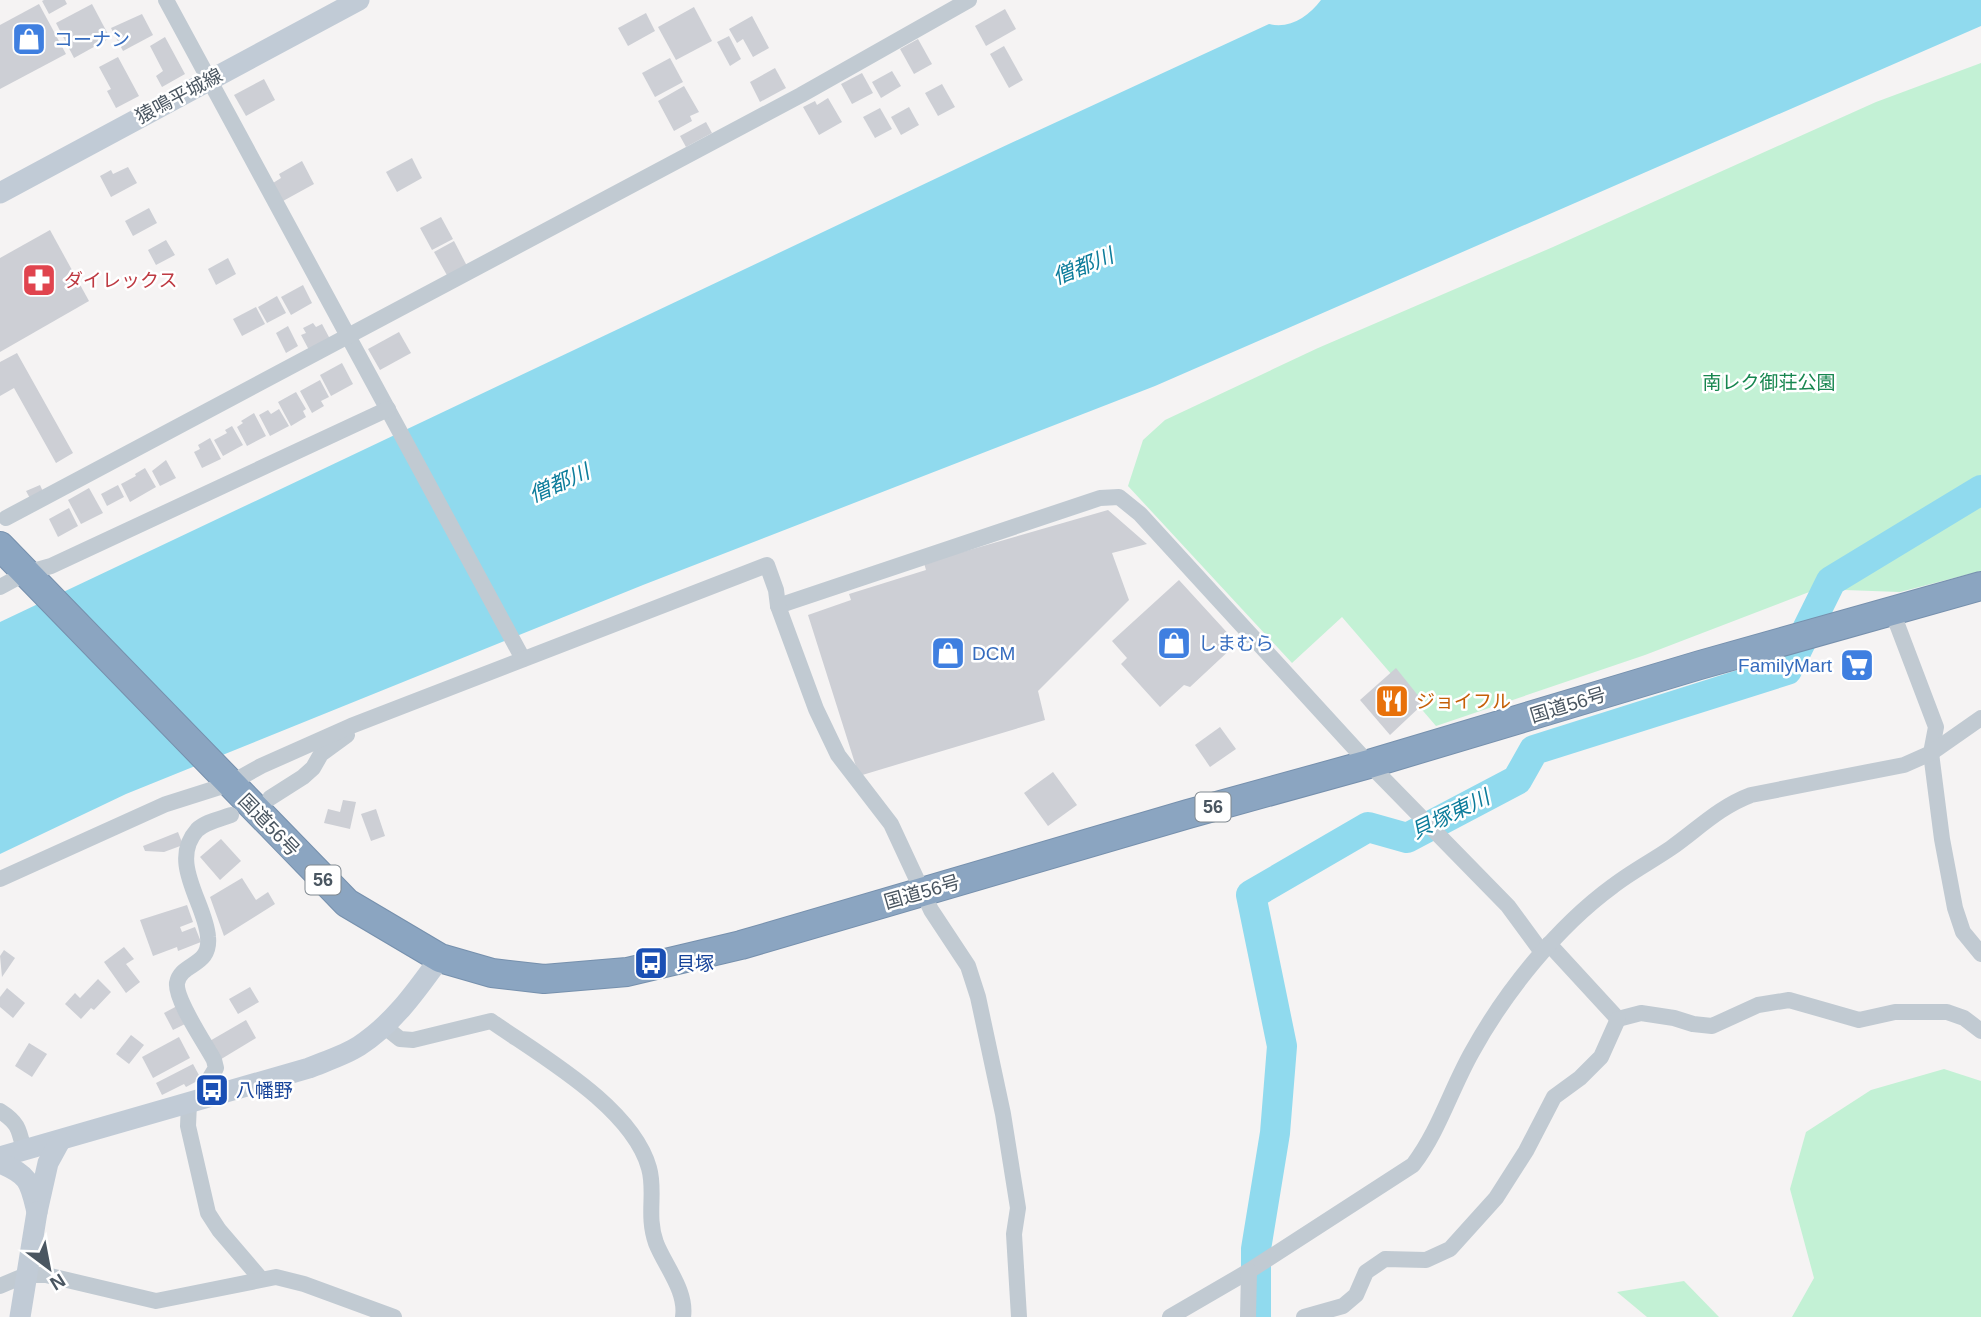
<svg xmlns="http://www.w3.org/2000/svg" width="1981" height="1317" viewBox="0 0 1981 1317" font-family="Arial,'Noto Sans JP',sans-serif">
<rect width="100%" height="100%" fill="#f5f3f3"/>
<!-- green -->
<g fill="#c3f1d5">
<path d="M1981,63V571L1900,592L1817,589L1645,655L1436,726L1342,617L1292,663L1128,486L1143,440L1165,420L1318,348L1553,247L1876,102Z"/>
<path d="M1944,1069L1981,1081V1317H1792L1814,1278L1790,1189L1806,1132L1871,1090Z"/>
<path d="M1684,1281L1719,1317H1647L1617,1292Z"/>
</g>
<!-- water -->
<path fill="#90daee" d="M1321,0H1981V26L1155,386L643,585L126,794L0,854V622L996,150L1269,24C1290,29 1308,17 1321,0Z"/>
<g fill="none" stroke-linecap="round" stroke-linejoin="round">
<!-- river -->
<path stroke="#90daee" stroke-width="30" d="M1256,1317V1249L1275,1133L1282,1046L1251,895L1368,827L1407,838L1517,780L1534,750L1787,670L1831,581L1981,490"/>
</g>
<!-- building -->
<g fill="#cdcfd5">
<path d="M44,0H65L67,4L49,14L42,1Z"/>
<path d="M39,4L66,54L0,89V25Z"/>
<path d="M92,4L110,38L74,58L56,23Z"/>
<path d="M694,7L712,41L676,60L658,27Z"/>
<path d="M1005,9L1016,29L986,46L975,26Z"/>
<path d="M646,13L655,31L628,46L618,28Z"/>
<path d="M142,14L153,35L123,51L111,28Z"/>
<path d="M752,16L769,48L753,57L743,39L737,43L729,29Z"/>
<path d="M729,36L741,59L730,66L717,42Z"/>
<path d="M165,37L185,74L162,87L156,76L163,71L150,46Z"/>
<path d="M918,39L932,64L914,74L900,49Z"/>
<path d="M1004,46L1023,80L1009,88L990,54Z"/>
<path d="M118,57L139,96L116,108L107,91L111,89L99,67Z"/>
<path d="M670,58L683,82L655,97L642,73Z"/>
<path d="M775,68L786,88L760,102L750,82Z"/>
<path d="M892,71L901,86L881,98L872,82Z"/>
<path d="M862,73L873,93L852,104L841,84Z"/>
<path d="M264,79L275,100L246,116L234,95Z"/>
<path d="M942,84L955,107L938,116L925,93Z"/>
<path d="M684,86L699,112L690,116L692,121L674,131L658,101Z"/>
<path d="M828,98L842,122L819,135L803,107L815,101L817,105Z"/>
<path d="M909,107L919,125L901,135L891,117Z"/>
<path d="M880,108L892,129L875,138L863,117Z"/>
<path d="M706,122L712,133L686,147L680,136Z"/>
<path d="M412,158L422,178L397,192L386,172Z"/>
<path d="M302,161L314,184L283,201L273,183L281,178L279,174Z"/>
<path d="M128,167L137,183L111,197L100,176L111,170L113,174Z"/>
<path d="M149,208L157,223L133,236L125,221Z"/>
<path d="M441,217L453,239L432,250L420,228Z"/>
<path d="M50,230L89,301L0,352V258Z"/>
<path d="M166,240L175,255L156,265L148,250Z"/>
<path d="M454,241L467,266L448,277L434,252Z"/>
<path d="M228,258L236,274L216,285L208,269Z"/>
<path d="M303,285L312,303L291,315L281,297Z"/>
<path d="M277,296L286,313L267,323L258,307Z"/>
<path d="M256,307L265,324L242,336L233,319Z"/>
<path d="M313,323L316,327L322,324L330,339L309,350L301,335L306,333L303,328Z"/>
<path d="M288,326L298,346L286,353L276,333Z"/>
<path d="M399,332L411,353L380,370L368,349Z"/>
<path d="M17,353L73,453L56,463L14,388L0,396V362Z"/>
<path d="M342,363L353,384L331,396L320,375Z"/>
<path d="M320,380L329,397L321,401L324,406L312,413L300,391Z"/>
<path d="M296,392L306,409L303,411L306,417L291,426L278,402Z"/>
<path d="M279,409L289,426L270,436L259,415L268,410L271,414Z"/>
<path d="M254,413L266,436L247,446L237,427L243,423L241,421Z"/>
<path d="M232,426L243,445L223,456L214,440L227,433L225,430Z"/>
<path d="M210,438L221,459L202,468L194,452L200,449L198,445Z"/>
<path d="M166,460L176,478L160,486L152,471Z"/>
<path d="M145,468L156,487L130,502L121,484L136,476L135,474Z"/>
<path d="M40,485L45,496L32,502L26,491Z"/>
<path d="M118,485L124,497L107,506L101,494Z"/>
<path d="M89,488L103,513L81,524L68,500Z"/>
<path d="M69,508L78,526L58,537L49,519Z"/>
<path d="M1108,510L1147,544L1112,553L1129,600L1038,691L1045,720L859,776L808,615L851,600L849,594L926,570L924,563Z"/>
<path d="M1179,580L1233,639L1234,646L1190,687L1184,685L1160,707L1121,664L1127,658L1112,641Z"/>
<path d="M1396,668L1424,703L1390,735L1360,700Z"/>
<path d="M1220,727L1236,749L1210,767L1195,745Z"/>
<path d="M1053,772L1077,805L1048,826L1024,793Z"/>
<path d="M343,800L356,802L350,829L324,823L328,809L340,812Z"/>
<path d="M376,809L385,836L371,841L361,814Z"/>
<path d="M178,832L183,845L164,852L145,851L143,846Z"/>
<path d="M221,839L241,861L220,880L200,857Z"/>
<path d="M242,878L256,900L268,892L275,904L224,936L210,897Z"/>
<path d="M187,905L193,922L180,927L182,932L195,927L201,942L178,951L177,947L153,956L140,920Z"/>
<path d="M124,947L134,959L126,964L140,982L126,993L104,962Z"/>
<path d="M4,950L15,958L2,977L0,956Z"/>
<path d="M98,979L111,992L94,1010L91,1008L81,1019L65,1004L75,993L80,998Z"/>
<path d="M250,987L259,1002L238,1014L229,999Z"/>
<path d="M7,988L25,1003L13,1018L0,1007V997Z"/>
<path d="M177,1006L187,1023L173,1030L164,1013Z"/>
<path d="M246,1020L256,1038L218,1061L208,1042Z"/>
<path d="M131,1035L144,1045L129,1064L116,1054Z"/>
<path d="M179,1037L190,1058L153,1078L142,1057Z"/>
<path d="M29,1043L47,1054L32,1077L15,1066Z"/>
<path d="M193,1064L201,1079L186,1087L184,1084L162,1095L156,1083Z"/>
</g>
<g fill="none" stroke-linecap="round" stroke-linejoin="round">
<!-- highway casing -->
<g stroke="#7690ad" stroke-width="30">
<path id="highway" d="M0,546L347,903L440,958L492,973L544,979L627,972L741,945L1188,814L1369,764L1700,665L1981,586"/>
</g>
<!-- street -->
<g stroke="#c1cad2" stroke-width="16">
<path d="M166,0L523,659"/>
<path d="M6,518L801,95L969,0"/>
<path d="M0,587L26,573L51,566L388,409"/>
<path d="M778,606L1100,498L1119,497L1140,514L1369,764L1508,906L1541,951"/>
<path d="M1892,611L1936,727L1931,753L1942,839L1955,908L1963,932L1981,954"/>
<path d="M270,798L303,777L313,768L321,754L347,735"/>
<path d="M0,879L166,804L229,784L261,766L351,726L767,565L776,590L778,606L816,709L838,755L891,824L931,910L968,966L978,997L1003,1114L1018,1208L1014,1234L1019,1317"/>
<path d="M1549,944L1618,1019"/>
<path d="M1618,1019L1641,1013L1674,1018L1693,1024L1712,1026L1758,1005L1789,1000L1859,1020L1895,1012H1947L1964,1018L1981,1031"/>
<path d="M385,1027L400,1039L413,1040L491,1021C541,1056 632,1107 649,1168C656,1192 646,1215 656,1243C665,1266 687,1291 683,1317"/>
<path d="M203,1099L205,1086L216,1068L214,1060C205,1043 175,1000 177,983C181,962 211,967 208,937C206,904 168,862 197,830C205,822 220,819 231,815"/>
<path d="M189,1103L188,1126L208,1213L219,1230L261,1279"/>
<path d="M0,1111C19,1123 19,1130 24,1151"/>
<path d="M0,1286L26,1275H46L156,1301L276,1277L304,1284L394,1317"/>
<path d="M1170,1317L1249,1271L1413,1165C1439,1131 1451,1089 1472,1052C1505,992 1557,927 1613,886C1631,872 1652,861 1671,848C1698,829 1719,807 1751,795L1904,765L1931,753L1981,718"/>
<path d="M1248,1317L1249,1271"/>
<path d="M1304,1317L1343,1306L1356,1295L1366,1272L1385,1259L1426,1260L1450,1249L1496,1198L1526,1151L1554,1097L1580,1078L1601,1057L1618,1019"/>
</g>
<!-- secondary -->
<g stroke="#c1cbd6" stroke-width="21">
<path d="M0,193L359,0"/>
<path d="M0,1157L309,1068C326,1061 345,1055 359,1046C394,1023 416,991 440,958"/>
<path d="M0,1163C30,1175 30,1183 37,1212L48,1163L60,1141"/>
<path d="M20,1317L37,1212"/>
</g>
<!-- highway -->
<use href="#highway" stroke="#8ba5c1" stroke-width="28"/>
</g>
<!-- icons -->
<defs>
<g id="shop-square" transform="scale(1.75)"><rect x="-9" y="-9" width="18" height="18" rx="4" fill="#3f7fe0" stroke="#fff"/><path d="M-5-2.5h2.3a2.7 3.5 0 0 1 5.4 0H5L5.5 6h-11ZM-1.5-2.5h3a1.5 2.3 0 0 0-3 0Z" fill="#fff"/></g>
<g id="pharmacy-square" transform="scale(1.75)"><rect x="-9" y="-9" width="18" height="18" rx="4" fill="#e0444e" stroke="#fff"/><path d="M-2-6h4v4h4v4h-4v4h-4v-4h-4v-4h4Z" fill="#fff"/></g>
<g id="supermarket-square" transform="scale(1.75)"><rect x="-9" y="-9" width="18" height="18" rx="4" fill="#3f7fe0" stroke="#fff"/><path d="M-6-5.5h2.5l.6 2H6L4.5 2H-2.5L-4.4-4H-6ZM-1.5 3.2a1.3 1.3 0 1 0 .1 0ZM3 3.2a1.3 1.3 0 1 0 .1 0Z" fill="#fff"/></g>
<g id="restaurant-square" transform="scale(1.75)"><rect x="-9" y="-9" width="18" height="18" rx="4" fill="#e8710a" stroke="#fff"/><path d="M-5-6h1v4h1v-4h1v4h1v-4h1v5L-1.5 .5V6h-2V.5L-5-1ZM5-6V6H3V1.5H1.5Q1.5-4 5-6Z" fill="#fff"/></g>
<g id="bus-square" transform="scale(1.75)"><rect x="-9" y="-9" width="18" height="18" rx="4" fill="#1a4fb4" stroke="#fff"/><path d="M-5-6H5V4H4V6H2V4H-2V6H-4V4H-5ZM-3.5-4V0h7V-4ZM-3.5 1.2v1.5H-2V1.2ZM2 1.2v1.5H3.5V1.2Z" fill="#fff"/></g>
</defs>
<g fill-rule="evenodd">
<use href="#shop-square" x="29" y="39"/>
<use href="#pharmacy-square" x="39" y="280"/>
<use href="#shop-square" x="1174" y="643"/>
<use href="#shop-square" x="948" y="653"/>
<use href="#supermarket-square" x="1857" y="665"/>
<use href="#restaurant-square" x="1392" y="701"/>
<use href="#bus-square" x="651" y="963"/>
<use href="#bus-square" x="212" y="1090"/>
</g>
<g text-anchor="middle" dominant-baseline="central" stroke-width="5" stroke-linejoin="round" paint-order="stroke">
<!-- shield labels -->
<g fill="#fff" stroke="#808990" stroke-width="2">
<rect x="1195.5" y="792.5" width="35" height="29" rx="5"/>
<rect x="305.5" y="865.5" width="35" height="29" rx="5"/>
</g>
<g font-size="18" font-weight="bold" fill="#4a5661">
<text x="1213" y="807">56</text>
<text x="323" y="880">56</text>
</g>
<!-- shop labels -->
<g font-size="19" fill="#366cbe" stroke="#fff" text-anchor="start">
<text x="54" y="39">コーナン</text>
<text x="1198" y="643">しまむら</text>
<text x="972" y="653">DCM</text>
<text x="1832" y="665" text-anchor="end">FamilyMart</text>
</g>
<!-- street labels -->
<g font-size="19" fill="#4a5661" stroke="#fff">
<text transform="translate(179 96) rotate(-28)">猿鳴平城線</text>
<text transform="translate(1568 705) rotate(-17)">国道56号</text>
<text transform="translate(269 825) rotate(46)">国道56号</text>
<text transform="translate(922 892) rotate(-16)">国道56号</text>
</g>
<!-- health labels -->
<g font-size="19" fill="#be3a42" stroke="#fff" text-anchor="start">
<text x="64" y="280">ダイレックス</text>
</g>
<!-- park labels -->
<g font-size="19" fill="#17864f" stroke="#fff">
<text x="1769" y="382">南レク御荘公園</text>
</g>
<!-- food labels -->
<g font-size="19" fill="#c56008" stroke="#fff" text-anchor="start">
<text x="1416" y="701">ジョイフル</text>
</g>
<!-- transit labels -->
<g font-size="19" fill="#164399" stroke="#fff" text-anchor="start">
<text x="676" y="963">貝塚</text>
<text x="236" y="1090">八幡野</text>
</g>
<!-- water labels -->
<g font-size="21" font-style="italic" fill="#0c7c9b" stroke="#fff">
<text transform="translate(1083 266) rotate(-22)">僧都川</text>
<text transform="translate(559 483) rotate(-24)">僧都川</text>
<text transform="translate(1450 814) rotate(-26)">貝塚東川</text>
</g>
</g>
<!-- north arrow -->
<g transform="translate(49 1268) rotate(148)" stroke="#ffffff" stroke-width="5" paint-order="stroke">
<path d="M0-5L12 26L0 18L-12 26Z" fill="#4a5661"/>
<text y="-10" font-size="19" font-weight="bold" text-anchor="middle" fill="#4a5661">N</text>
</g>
</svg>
